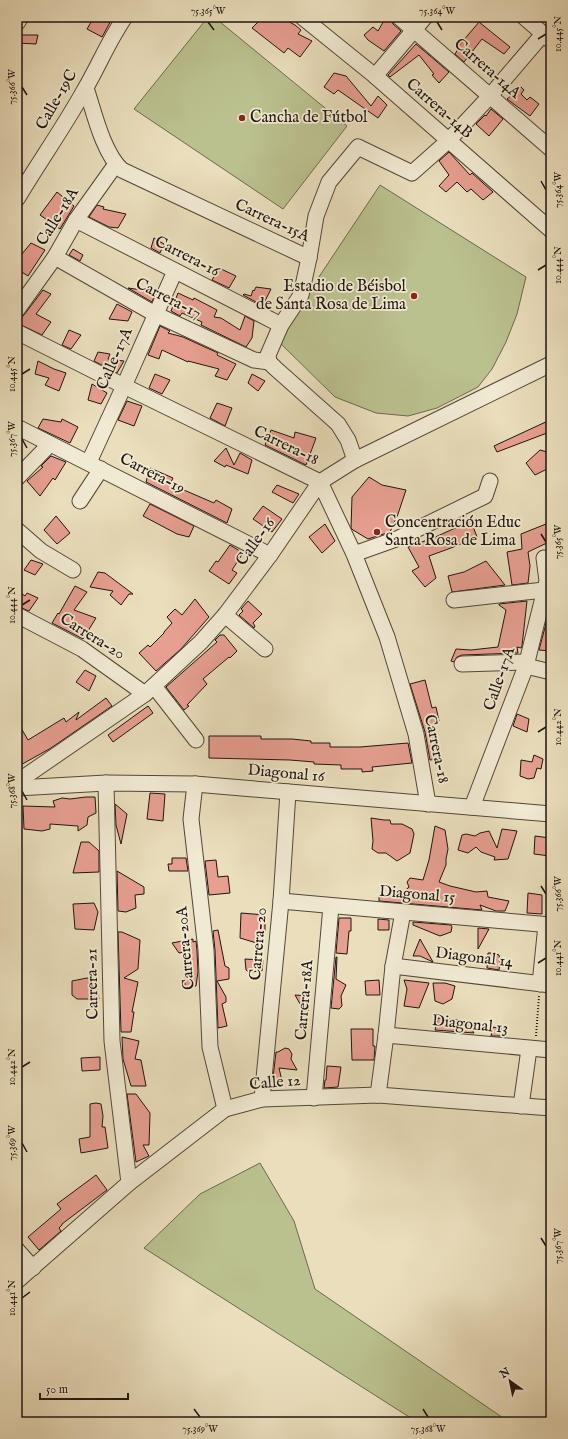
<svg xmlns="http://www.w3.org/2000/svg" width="568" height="1439" viewBox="0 0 568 1439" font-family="'IM FELL English',serif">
<rect width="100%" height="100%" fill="#eadebc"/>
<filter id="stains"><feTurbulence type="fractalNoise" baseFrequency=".005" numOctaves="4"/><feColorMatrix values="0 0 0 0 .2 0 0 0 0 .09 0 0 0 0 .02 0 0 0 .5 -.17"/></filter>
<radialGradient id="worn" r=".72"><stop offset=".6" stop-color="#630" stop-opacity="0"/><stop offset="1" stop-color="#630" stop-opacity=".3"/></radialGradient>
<!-- green -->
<g fill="#bac08e" stroke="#6c6a4e">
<path d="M208,17H214L347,126L283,209L134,109Z"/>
<path d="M380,185L526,277L517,314L506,342L492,369L478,387L437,408L408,416L376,413L335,397L277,340Z"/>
<path d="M260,1163L294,1221L315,1289L509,1422H417L144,1248L200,1194Z"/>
</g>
<!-- building -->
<g fill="#e79f91" stroke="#1f140f">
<path d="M94,17H113L102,37L87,29Z"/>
<path d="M263,17H280L295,25L301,30L298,34L312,41L300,57L288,48L284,53L252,28Z"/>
<path d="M386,17H390L393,24L401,31L384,51L368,40L364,35L373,27L378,31Z"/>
<path d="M479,22L510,47L504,54L482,39L464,62L455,54L458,49L457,48Z"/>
<path d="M17,35H38L36,44L17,43Z"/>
<path d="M416,44L449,72L439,83L432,75L434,74L419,55L390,77L388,75Z"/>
<path d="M334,73L346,76L371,106L378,96L387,105L378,118L338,90L334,94L324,87Z"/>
<path d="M521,87L524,90L521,94L527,100L530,97L539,104L530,116L507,99Z"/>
<path d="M491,109L503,119L489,136L476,124L485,115L486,116Z"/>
<path d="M449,152L470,175L472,173L493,192L483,200L471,189L467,192L457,182L446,192L439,186L449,175L439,161Z"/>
<path d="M57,192L74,206L60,229L40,215Z"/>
<path d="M97,205L104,207L103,209L126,214L118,228L109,227L89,217Z"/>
<path d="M154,238L164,244L160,253L151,248Z"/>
<path d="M31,243L45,250L28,276L17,269V260Z"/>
<path d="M73,249L83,255L80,261L69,255Z"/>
<path d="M219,268L236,276L229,288L212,280Z"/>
<path d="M256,287L271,289L265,301L272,304L269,309L243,295L244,294L251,296L253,290L254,291Z"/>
<path d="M128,288L156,292L152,302Z"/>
<path d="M43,290L51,294L36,314L51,322L42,335L17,323V319L21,318L24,315Z"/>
<path d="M178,293L193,300L194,298L217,310L214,317L221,318L240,330L245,316L254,321L252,338L246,347L201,325L202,322L182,313L180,316L171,311Z"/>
<path d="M117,304L132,312L128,321L109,319Z"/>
<path d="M160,326L170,331L168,333L183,337L218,353L217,355L236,364L227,380L215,376L219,369L188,361V362L162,350L159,359L148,355Z"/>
<path d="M69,330L81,335L71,349L62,345Z"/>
<path d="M98,352L110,354L108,359L124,361L117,373L94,361Z"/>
<path d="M38,361L54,369L66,373L59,391L45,385L49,378L35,374Z"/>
<path d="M155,374L170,380L162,394L149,388Z"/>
<path d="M252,374L265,381L258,391L248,383Z"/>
<path d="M92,384L107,393L101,404L88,400Z"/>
<path d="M127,401L142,406L134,426L118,420Z"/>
<path d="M217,403L232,408L225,426L210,418Z"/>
<path d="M43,419L61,422L62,419L78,427L70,443L38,428Z"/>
<path d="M550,420L547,433L497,452L494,446Z"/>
<path d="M271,430L294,438L295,432L316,438L306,465L265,445Z"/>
<path d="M226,448L234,465L240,453L252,460L248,474L226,465L225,467L214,461Z"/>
<path d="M540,450L551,453V467L535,475L526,463Z"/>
<path d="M51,456L66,462L55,480L53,478L40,496L27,481L43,467L41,466Z"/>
<path d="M150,468L173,478L170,484L214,503L216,500L232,509L227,523L146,482Z"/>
<path d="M369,477L382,485L406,490L398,514L390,532L368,539L353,530L351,528L352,497Z"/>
<path d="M277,485L299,494L293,503L272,492Z"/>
<path d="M150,504L194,526L189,537L177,534L143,516Z"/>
<path d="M263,506L282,519L272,532L253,519Z"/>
<path d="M56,516L70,533L57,544L44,530Z"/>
<path d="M471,521L477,537L451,548L429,556L436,578L425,587L412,571L419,567L408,547L433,538Z"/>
<path d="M551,522V541L528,552L530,566L528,583L512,585L507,552L522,549L521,534Z"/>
<path d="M325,524L335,541L322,553L309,537Z"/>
<path d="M230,545L243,553L232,570L237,573L229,584L209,571L216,561L218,562Z"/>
<path d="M31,560L43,564L35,575L24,570Z"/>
<path d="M486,561L505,585L452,592L448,576L464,572Z"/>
<path d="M98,572L105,573L133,594H129L121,605L110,595L113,591L90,587Z"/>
<path d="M75,586L87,592L74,610L96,618L83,639L52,623L58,613L59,614Z"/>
<path d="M17,590L25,596L27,593L38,598L29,611L17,606Z"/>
<path d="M195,599L209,617L181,649L156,671L139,653L148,645L150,647L164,633V632L172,623L167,617L175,609L182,615Z"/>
<path d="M248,601L262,614L253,623L255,626L254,628L239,615L243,611L241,609Z"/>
<path d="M527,601L522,646L521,648L517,647L518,653L462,655L457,657L454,662L451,661L456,649L471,650L498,647L506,610L499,605V604Z"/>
<path d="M548,616H551V651L539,650Z"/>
<path d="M220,635H224L237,651L230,658L229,657L203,679L207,684L187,705L189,706L184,710L166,687L217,642L215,640Z"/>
<path d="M85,670L96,676L89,691L76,682Z"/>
<path d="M425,680L432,708L436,707L439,721L434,722L439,759L430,760L425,732L410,684Z"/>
<path d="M106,698L112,706L51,748L17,767V721L28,740L64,718L66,722L79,712L76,720Z"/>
<path d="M148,706L153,713L113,742L108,735Z"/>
<path d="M517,714L529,719L527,732L513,726Z"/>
<path d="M209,736H261V739H292L311,741V743H330V747H360L408,743L412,763L372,767L373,771L362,772V769H341V765L314,764V762L290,760L209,758Z"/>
<path d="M534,755L543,759L541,769L537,768L534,778L528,779L520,776L521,760L532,762Z"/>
<path d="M150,793L165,794L163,821L147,819Z"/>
<path d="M86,797H95L96,813L88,817L87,825L78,831V826L50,824V829L42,831L24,829L23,806L55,807L53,801L62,798L70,799Z"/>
<path d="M115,804L127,814L121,844L116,825Z"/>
<path d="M371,818L384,820H390L391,824H402L412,829L414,834L410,853L397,861L386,853H378L372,849L373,841Z"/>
<path d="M435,826L445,830L448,849L446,859V865L439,882L450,886L476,892L487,891L488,897L509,901L505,911H496L480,905L482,910L379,901V897L401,894L409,887L407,882L410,878L423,880L429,860Z"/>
<path d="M502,829L517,831L508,859L494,860L495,857L481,852L476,847L468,853L458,850L462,835L466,834L475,836L480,833L489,831L497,848Z"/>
<path d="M535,836L550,838V856L534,854Z"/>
<path d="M81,842H89L99,851V872L73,873Z"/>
<path d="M172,858H186L188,871H169L168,864H172Z"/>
<path d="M216,860L218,877L228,876L230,893L209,895L205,861Z"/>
<path d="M117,871L144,887V894L135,895L136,908L126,912L118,911Z"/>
<path d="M528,893L542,895V914L527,913Z"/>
<path d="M94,903L98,912L94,930L75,929L73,904Z"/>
<path d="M241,913L265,915V930L263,939L260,944L240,938Z"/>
<path d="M339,918H351V931H349L347,954L336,953Z"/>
<path d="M378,919L389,920V930H378Z"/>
<path d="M413,922L451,925L452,927L451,932L440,936L413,925Z"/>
<path d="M478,928L489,929L478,949Z"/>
<path d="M218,930L225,966L229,968V979L217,981L226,997V1002L222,1004L227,1026L218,1028L215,950L213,931Z"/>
<path d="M118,932H122L140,940L138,969L124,978L138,982L132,1012H134L131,1032H121Z"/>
<path d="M193,939V942L196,941L197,951L198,972L196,986L185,987L184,952L179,953L172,943Z"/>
<path d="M420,939L433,962L420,956H413Z"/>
<path d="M488,953H493L499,955L500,961L499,970L487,968Z"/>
<path d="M336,957H337L336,979L346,985L341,996L342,1006L339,1009L331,1008Z"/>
<path d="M245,959L263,960L262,971L249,972L246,970Z"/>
<path d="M87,978L95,980L99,999H77L72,995V981Z"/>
<path d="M379,980L380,995H366L365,981Z"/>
<path d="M404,980L429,983L419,1008L404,1006L407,989Z"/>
<path d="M433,983H445L455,986L452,999L443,1004L435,1001Z"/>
<path d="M295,995L309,996L308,1018Z"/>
<path d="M438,1018L466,1021L473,1023L471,1028L474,1033L435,1030Z"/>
<path d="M493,1027L502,1029V1036H491Z"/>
<path d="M351,1029H373V1046H375L374,1060H352Z"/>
<path d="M122,1037L139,1041L135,1059L141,1060L146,1086H131L123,1059Z"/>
<path d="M285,1048L289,1049L292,1054L291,1059L297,1070L279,1068L282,1081L281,1086H272L276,1052H278Z"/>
<path d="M100,1057V1070L82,1071L81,1058Z"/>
<path d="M327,1066L341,1067L338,1087L324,1088L325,1080H326Z"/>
<path d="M127,1094H136L150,1113L149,1145H143L149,1156L136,1162Z"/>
<path d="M96,1103L101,1104L103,1116L102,1127H105L108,1148L81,1153L79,1139L90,1137V1104Z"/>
<path d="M96,1175L107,1190L62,1224V1225L59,1228L61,1231L39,1250L28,1237L61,1209L57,1204Z"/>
</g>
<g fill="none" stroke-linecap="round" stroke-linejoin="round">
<!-- minor casing -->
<g stroke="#52463a" stroke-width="17">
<g id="minor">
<path d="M302,17L375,76L551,230"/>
<path d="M399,17L551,149"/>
<path d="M524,17L550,40"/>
<path d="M17,23L21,17"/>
<path d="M375,76L425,17"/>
<path d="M86,88C94,112 103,153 122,170L309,258"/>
<path d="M17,199C39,162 64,127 85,89C99,65 109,40 125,17"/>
<path d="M76,220L281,325"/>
<path d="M55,257L155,314L254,360L269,362"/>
<path d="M17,310L55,257L76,220L116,164"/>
<path d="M17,332L124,386L320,482L354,554L387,637L416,734L428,804"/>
<path d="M17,427L270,555"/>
<path d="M355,460L348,440L338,424L275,368L269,362L268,355L281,325L301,295L309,258L316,216L329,182L358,147L412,173L448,141L490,96L543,34"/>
<path d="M89,462L124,386L175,271"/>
<path d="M17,478L50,444"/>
<path d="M80,501L101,469"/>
<path d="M17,530L41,551L73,570"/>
<path d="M354,554L399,538L485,496L490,481"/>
<path d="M454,600L544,590"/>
<path d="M17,615L82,649L145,694"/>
<path d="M225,615L265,649"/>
<path d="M462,664L527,662"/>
<path d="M526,666L551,672"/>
<path d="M154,686L196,740"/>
<path d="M17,782L145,694L201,642L225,615L270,555L320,482L355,460L551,364"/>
<path d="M106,783L112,1041L129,1183"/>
<path d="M195,784L191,819L206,950L210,1047L225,1109"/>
<path d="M17,788L106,783L195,784L551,814"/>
<path d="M472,807L526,666L547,581L544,558"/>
<path d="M281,901L551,925"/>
<path d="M393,966L551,985"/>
<path d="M540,984L546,925"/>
<path d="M386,1035L551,1050"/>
<path d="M378,1095L386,1035L393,966L403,912"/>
<path d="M314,1098L331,906"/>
<path d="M262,1099L281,901L288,792"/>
<path d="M521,1106L529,1049"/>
<path d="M17,1250L33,1268"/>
<path d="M17,1281L129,1183L225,1109L262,1099L378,1095L551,1108"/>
</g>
</g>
<!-- path -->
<path stroke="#1f140f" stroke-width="2" stroke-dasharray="1 2" stroke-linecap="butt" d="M536,1036L539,996"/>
<!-- minor -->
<use href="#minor" stroke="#f1ead3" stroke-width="15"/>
</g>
<!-- ticks -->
<path fill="none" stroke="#1f140f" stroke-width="1.5" d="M208,22L214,30M437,22L442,30M538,39L546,34M22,87L27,95M541,181L546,190M538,270L546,265M22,374L30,369M22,439L27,448M541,534L546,542M22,605L30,600M538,732L546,727M22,791L27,800M541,886L546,894M538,963L546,958M22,1067L30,1062M22,1143L27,1152M541,1238L546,1246M22,1298L30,1292M194,1409L200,1417M423,1409L428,1417"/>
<!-- markers -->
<g fill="#8f2418" stroke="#f1ead3" stroke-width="1.5">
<circle cx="242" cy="118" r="4"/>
<circle cx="414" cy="296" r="4"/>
<circle cx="377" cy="532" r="4"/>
</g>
<g text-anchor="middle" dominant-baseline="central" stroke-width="3.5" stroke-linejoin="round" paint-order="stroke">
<!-- street labels -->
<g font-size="16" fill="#1f140f" stroke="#f1ead3">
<text transform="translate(487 69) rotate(41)">Carrera-14A</text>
<text transform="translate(57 100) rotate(-60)">Calle-19C</text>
<text transform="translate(439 109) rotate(41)">Carrera-14B</text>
<text transform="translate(58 217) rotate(-58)">Calle-18A</text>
<text transform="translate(272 221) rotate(25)">Carrera-15A</text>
<text transform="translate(187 257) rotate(27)">Carrera-16</text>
<text transform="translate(168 299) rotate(27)">Carrera-17</text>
<text transform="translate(115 359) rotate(-66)">Calle-17A</text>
<text transform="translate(286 446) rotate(26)">Carrera-18</text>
<text transform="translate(152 474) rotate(27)">Carrera-19</text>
<text transform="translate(256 542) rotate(-54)">Calle-16</text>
<text transform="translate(92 637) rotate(32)">Carrera-20</text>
<text transform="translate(500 679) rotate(-71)">Calle-17A</text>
<text transform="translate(436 749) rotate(78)">Carrera-18</text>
<text transform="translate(286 774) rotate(5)">Diagonal 16</text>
<text transform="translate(417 895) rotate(5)">Diagonal 15</text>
<text transform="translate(259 944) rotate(-85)">Carrera-20</text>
<text transform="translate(186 948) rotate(-95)">Carrera-20A</text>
<text transform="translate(474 958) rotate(7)">Diagonal 14</text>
<text transform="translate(93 984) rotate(-91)">Carrera-21</text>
<text transform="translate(305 1000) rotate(-85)">Carrera-18A</text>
<text transform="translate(470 1025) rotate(6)">Diagonal 13</text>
<text transform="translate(275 1083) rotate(-5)">Calle 12</text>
</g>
<!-- poi labels -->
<g font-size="16" fill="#1f140f" stroke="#f1ead3" text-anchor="start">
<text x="250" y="118">Cancha de Fútbol</text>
<text x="406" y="287" text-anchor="end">Estadio de Béisbol<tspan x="406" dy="18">de Santa Rosa de Lima</tspan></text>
<text x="385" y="523">Concentración Educ<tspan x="385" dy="18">Santa Rosa de Lima</tspan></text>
</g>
</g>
<!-- margin -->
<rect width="568" height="1439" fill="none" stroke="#eadebc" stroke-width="44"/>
<!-- north arrow -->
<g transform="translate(510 1381) rotate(327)" stroke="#f1ead3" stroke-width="3" paint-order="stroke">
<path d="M0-3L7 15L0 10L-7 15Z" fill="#1f140f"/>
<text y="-6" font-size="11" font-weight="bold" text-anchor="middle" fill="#1f140f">N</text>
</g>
<!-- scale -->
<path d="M40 1393v6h88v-6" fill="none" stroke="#1f140f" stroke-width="2"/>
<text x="46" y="1393" font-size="12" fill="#1f140f" stroke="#f1ead3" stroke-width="3" paint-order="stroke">50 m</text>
<rect x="22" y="22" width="524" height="1395" fill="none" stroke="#1f140f" stroke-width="1.5"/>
<g font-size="10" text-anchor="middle" fill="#1f140f">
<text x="208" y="14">75.365°W</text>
<text x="437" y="14">75.364°W</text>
<text transform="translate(557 34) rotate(-90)" y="4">10.445°N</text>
<text transform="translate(11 87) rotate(-90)" y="4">75.366°W</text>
<text transform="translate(557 190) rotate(-90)" y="4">75.364°W</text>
<text transform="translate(557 265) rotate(-90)" y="4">10.444°N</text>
<text transform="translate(11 374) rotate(-90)" y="4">10.445°N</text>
<text transform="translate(11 439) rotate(-90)" y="4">75.367°W</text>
<text transform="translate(557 542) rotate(-90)" y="4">75.365°W</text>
<text transform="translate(11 605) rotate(-90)" y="4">10.444°N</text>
<text transform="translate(557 727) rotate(-90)" y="4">10.442°N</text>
<text transform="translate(11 791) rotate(-90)" y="4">75.368°W</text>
<text transform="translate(557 894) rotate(-90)" y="4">75.366°W</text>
<text transform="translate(557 958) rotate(-90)" y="4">10.441°N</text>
<text transform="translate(11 1067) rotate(-90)" y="4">10.442°N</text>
<text transform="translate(11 1143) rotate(-90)" y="4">75.369°W</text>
<text transform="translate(557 1246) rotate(-90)" y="4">75.367°W</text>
<text transform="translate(11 1298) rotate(-90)" y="4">10.441°N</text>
<text x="200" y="1432">75.369°W</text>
<text x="428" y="1432">75.368°W</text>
</g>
<rect width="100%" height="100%" filter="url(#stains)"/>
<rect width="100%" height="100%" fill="url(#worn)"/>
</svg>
